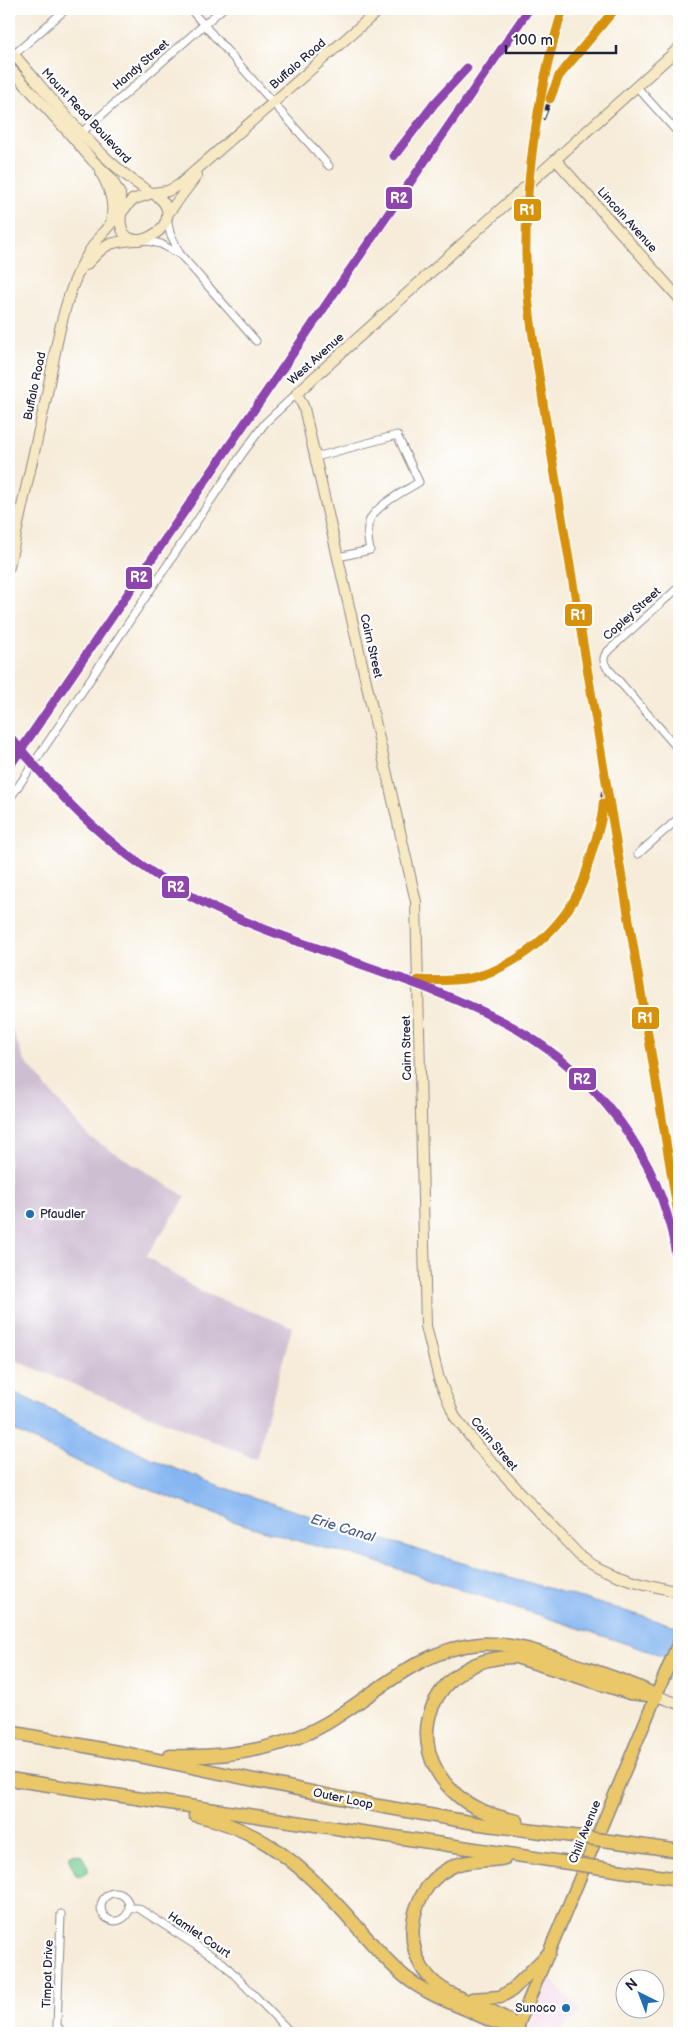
<svg xmlns="http://www.w3.org/2000/svg" width="688" height="2042" viewBox="0 0 688 2042" font-family="'Balsamiq Sans',sans-serif">
<rect width="100%" height="100%" fill="#fff"/>
<filter id="ink" filterUnits="userSpaceOnUse"><feTurbulence type="fractalNoise" baseFrequency=".02" numOctaves="2"/><feDisplacementMap in="SourceGraphic" scale="10" xChannelSelector="R" yChannelSelector="G"/><feConvolveMatrix kernelMatrix="1 2 1 2 8 2 1 2 1" color-interpolation-filters="sRGB"/></filter>
<filter id="wash" filterUnits="userSpaceOnUse"><feTurbulence type="fractalNoise" baseFrequency=".0096" numOctaves="4" result="noise"/><feDisplacementMap in="SourceGraphic" scale="20" xChannelSelector="R" yChannelSelector="G"/><feGaussianBlur stdDeviation="1.12" result="paint"/><feColorMatrix in="noise" values="0 0 0 0 0 0 0 0 0 0 0 0 0 0 0 0 0 1.4 0 .05"/><feComposite in="paint" operator="in"/></filter>
<g filter="url(#wash)">
<rect width="100%" height="100%" fill="#f6ecd9"/>
<!-- built -->
<path fill="#f1d0e3" d="M550,1978L581,2012L558,2033H527Z"/>
<!-- industrial -->
<path fill="#cebed1" d="M9,1022L24,1060L88,1136L186,1197L146,1256L199,1291L292,1327L256,1459L9,1358Z"/>
<!-- green -->
<path fill="#74cd93" stroke="#4b7867" d="M74,1854L82,1856L88,1868V1873L81,1876L76,1875L69,1860V1856Z"/>
<!-- water -->
<path fill="#85b6f1" stroke="#546c96" d="M9,1390L161,1463L225,1488L371,1536L679,1627V1661L365,1558L308,1544L236,1522L87,1466L9,1428Z"/>
</g>
<g filter="url(#ink)">
<g fill="none" stroke-linecap="round" stroke-linejoin="round">
<!-- street casing -->
<g stroke="#8c878a" stroke-width="9">
<g id="street">
<path d="M190,9L329,166"/>
<path d="M9,59L66,9"/>
<path d="M636,86L679,134"/>
<path d="M80,134L222,9"/>
<path d="M167,218L170,233L180,254L256,341"/>
<path d="M144,240L161,244L179,254"/>
<path d="M316,457L397,435L419,482C405,491 374,506 369,522C366,531 368,541 370,550L338,557"/>
<path d="M679,587L609,650C604,655 602,659 606,666L679,750"/>
<path d="M9,800L240,457L265,423L297,393"/>
<path d="M638,854L679,818"/>
<circle cx="115" cy="1907" r="14"/>
<path d="M130,1908H138L223,1963L291,2033"/>
<path d="M61,1914L57,2026L63,2033"/>
</g>
</g>
<!-- secondary casing -->
<g stroke="#8c878a" stroke-width="12">
<g id="secondary">
<path d="M679,48L297,393L304,408L416,902L426,1326L439,1379L455,1417L479,1448L579,1555C604,1576 647,1585 679,1592"/>
<path d="M9,49C53,99 95,158 151,193"/>
<path d="M9,67L68,132L93,161L111,178L120,194L121,213"/>
<path d="M556,160L679,298"/>
<path d="M101,173C110,189 115,204 111,222"/>
<path d="M152,193L168,191L179,185L380,9"/>
<path d="M152,193C202,221 114,271 121,213L132,200Z"/>
<path d="M167,215L197,175"/>
<path d="M86,265C105,245 106,242 135,240"/>
<path d="M9,567C20,514 32,461 44,408C59,339 64,263 121,214"/>
<path d="M657,1696L679,1704"/>
</g>
</g>
<!-- primary casing -->
<g stroke="#8c878a" stroke-width="14">
<path id="primary" d="M515,2033L679,1641"/>
</g>
<!-- highway casing -->
<g stroke="#8c878a" stroke-width="15">
<g id="highway">
<path d="M9,1732L134,1755L379,1806L480,1824L573,1836"/>
<path d="M170,1756C225,1758 279,1751 327,1723C376,1694 420,1648 480,1644C514,1642 547,1655 579,1666C606,1675 632,1683 657,1696"/>
<path d="M9,1779L562,1862"/>
<path d="M195,1815C263,1829 307,1870 352,1921C369,1940 385,1960 404,1976C422,1991 446,2001 468,2010C484,2018 499,2025 518,2027"/>
<path d="M517,1821C497,1817 474,1810 458,1796C395,1742 435,1655 516,1657L630,1693L648,1695"/>
<path d="M632,1844L679,1851"/>
<path d="M505,1858C489,1862 472,1859 456,1865C410,1883 397,1949 434,1982C456,2002 492,2006 518,2027"/>
<path d="M622,1871L679,1879"/>
<path d="M472,1999L500,1997L512,1990L549,1953"/>
</g>
</g>
<!-- street -->
<use href="#street" stroke="#fff" stroke-width="7"/>
<!-- secondary -->
<use href="#secondary" stroke="#f7e9c3" stroke-width="10"/>
<!-- primary -->
<use href="#primary" stroke="#eac769" stroke-width="11"/>
<!-- highway -->
<use href="#highway" stroke="#eac769" stroke-width="12"/>
<!-- rail casing -->
<g stroke="#22223b" stroke-width="4.5">
<g id="rail">
<path d="M563,9C536,93 520,208 528,295C531,333 539,371 544,409L679,1220"/>
<path d="M543,118L559,76L615,9"/>
<path d="M394,156L434,104L467,68"/>
<path d="M9,736C32,762 54,789 79,813C109,842 144,869 180,890C222,914 268,931 314,947C374,970 438,989 496,1018C581,1060 650,1139 672,1233C675,1247 677,1263 679,1278"/>
<path d="M412,979C432,981 453,982 472,977C519,965 563,929 582,884C585,876 587,867 590,858C597,836 603,815 603,792"/>
</g>
</g>
<!-- rail -->
<use href="#rail" stroke="#fff" stroke-width="2.5" stroke-dasharray="8" stroke-linecap="butt"/>
<!-- highway-bridge casing -->
<g stroke="#8c878a" stroke-width="15" stroke-linecap="butt">
<g id="highway-bridge">
<path d="M573,1836L632,1844"/>
<path d="M562,1862L622,1871"/>
</g>
</g>
<!-- highway-bridge -->
<use href="#highway-bridge" stroke="#eac769" stroke-width="12"/>
<!-- rail-1 casing -->
<g stroke="#fff" stroke-width="12">
<g id="rail-1">
<path d="M563,9C536,93 520,208 528,295C531,333 539,371 544,409L679,1220"/>
<path d="M550,99L559,76L615,9"/>
<path d="M418,980C436,981 453,981 471,978C519,967 563,928 582,884C586,875 588,864 591,855C596,838 603,820 603,803"/>
</g>
</g>
<!-- rail-2 casing -->
<g stroke="#fff" stroke-width="12">
<g id="rail-2">
<path d="M394,156L434,104L467,68"/>
<path d="M9,736C32,762 54,789 79,813C109,842 144,869 180,890C222,914 268,931 314,947C374,970 438,989 496,1018C581,1060 650,1139 672,1233C675,1247 677,1263 679,1278"/>
<path d="M9,767L529,9"/>
</g>
</g>
<!-- rail-1 -->
<use href="#rail-1" stroke="#d79209" stroke-width="9"/>
<!-- rail-2 -->
<use href="#rail-2" stroke="#8e44ad" stroke-width="9"/>
</g>
</g>
<!-- markers -->
<g fill="#1f6fb2" stroke="#fff" stroke-width="2">
<circle cx="30" cy="1214" r="5"/>
<circle cx="566" cy="2008" r="5"/>
</g>
<g text-anchor="middle" dominant-baseline="central" stroke-width="4.5" stroke-linejoin="round" paint-order="stroke">
<!-- street labels -->
<g font-size="12" fill="#22223b" stroke="#fff">
<text transform="translate(298 64) rotate(-41)">Buffalo Road</text>
<text transform="translate(141 65) rotate(-41)">Handy Street</text>
<text transform="translate(86 116) rotate(47)">Mount Read Boulevard</text>
<text transform="translate(627 220) rotate(48)">Lincoln Avenue</text>
<text transform="translate(316 359) rotate(-42)">West Avenue</text>
<text transform="translate(35 386) rotate(-78)">Buffalo Road</text>
<text transform="translate(632 614) rotate(-42)">Copley Street</text>
<text transform="translate(371 646) rotate(77)">Cairn Street</text>
<text transform="translate(407 1048) rotate(-91)">Cairn Street</text>
<text transform="translate(494 1444) rotate(50)">Cairn Street</text>
<text transform="translate(343 1799) rotate(12)">Outer Loop</text>
<text transform="translate(585 1832) rotate(-68)">Chili Avenue</text>
<text transform="translate(199 1935) rotate(34)">Hamlet Court</text>
<text transform="translate(48 1974) rotate(-88)">Timpat Drive</text>
</g>
<!-- poi labels -->
<g font-size="12" fill="#22223b" stroke="#fff" text-anchor="start">
<text x="40" y="1214">Pfaudler</text>
<text x="556" y="2008" text-anchor="end">Sunoco</text>
</g>
<!-- water labels -->
<g font-size="14" font-style="italic" fill="#4a5d84" stroke="#fff">
<text transform="translate(343 1528) rotate(17)">Erie Canal</text>
</g>
</g>
<g stroke="#fff" stroke-width="2">
<rect x="385" y="186" width="28" height="24" rx="5" fill="#8e44ad"/>
<rect x="513" y="198" width="29" height="24" rx="5" fill="#d79209"/>
<rect x="125" y="566" width="28" height="24" rx="5" fill="#8e44ad"/>
<rect x="564" y="603" width="29" height="24" rx="5" fill="#d79209"/>
<rect x="161" y="875" width="29" height="24" rx="5" fill="#8e44ad"/>
<rect x="631" y="1006" width="29" height="24" rx="5" fill="#d79209"/>
<rect x="568" y="1067" width="29" height="24" rx="5" fill="#8e44ad"/>
</g>
<g font-size="14" text-anchor="middle" font-weight="bold" fill="#fff">
<text x="399" y="203">R2</text>
<text x="527" y="215">R1</text>
<text x="139" y="582">R2</text>
<text x="578" y="620">R1</text>
<text x="176" y="892">R2</text>
<text x="645" y="1023">R1</text>
<text x="582" y="1084">R2</text>
</g>
<!-- margin -->
<rect width="688" height="2042" fill="none" stroke="#fff" stroke-width="30"/>
<!-- north arrow -->
<g transform="translate(640 1994) rotate(318)"><circle r="24" fill="#ffffff" stroke="#a7a7b1"/>
<path d="M0-4L9 19L0 12L-9 19Z" fill="#1f6fb2"/>
<text y="-8" font-size="14" font-weight="bold" text-anchor="middle" fill="#22223b">N</text>
</g>
<!-- scale -->
<path d="M506 45v8h110v-8" fill="none" stroke="#22223b" stroke-width="2.5"/>
<text x="513" y="45" font-size="15" fill="#22223b" stroke="#ffffff" stroke-width="4" paint-order="stroke">100 m</text>
</svg>
